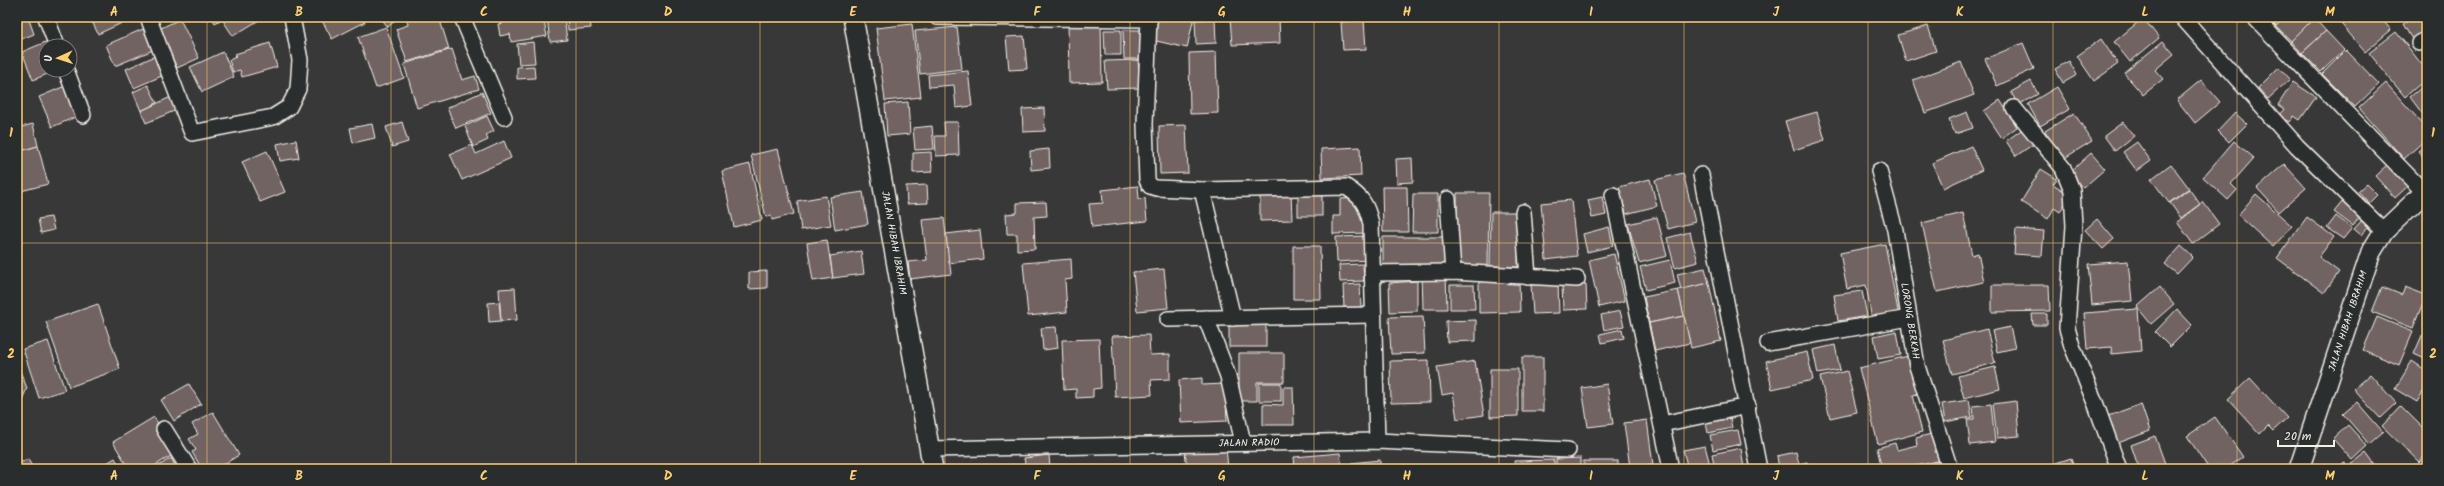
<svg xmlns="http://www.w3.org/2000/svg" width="2444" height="486" viewBox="0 0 2444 486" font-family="Kalam,sans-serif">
<rect width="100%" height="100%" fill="#383839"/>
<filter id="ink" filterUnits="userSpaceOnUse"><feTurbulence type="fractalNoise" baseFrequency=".025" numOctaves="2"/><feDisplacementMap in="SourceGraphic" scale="8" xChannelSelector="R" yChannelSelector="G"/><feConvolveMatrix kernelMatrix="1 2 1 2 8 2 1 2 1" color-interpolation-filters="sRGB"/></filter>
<g filter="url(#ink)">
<!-- building -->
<g fill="#726363" stroke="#f4f1e8">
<path d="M17,17H28L34,34L17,41Z"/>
<path d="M90,17H135L98,34Z"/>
<path d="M212,17H264L233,36L222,19L215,23Z"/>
<path d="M320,17H362L365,22L332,39Z"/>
<path d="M380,17H399L388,27Z"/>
<path d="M406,17H423L424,20L439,17L449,49L407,62L396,29L408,25Z"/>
<path d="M502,17H543L547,36L511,42L510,34L500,36L498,24L503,23Z"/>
<path d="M547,17H564L567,40L550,42Z"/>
<path d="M567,17H590L591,28L568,30Z"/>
<path d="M1157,17H1194L1187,48L1152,40Z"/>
<path d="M1230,17H1279L1280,43L1232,45Z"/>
<path d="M2268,17H2286L2276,26Z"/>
<path d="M2286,17H2312L2314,18L2291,41L2276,26Z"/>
<path d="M2340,17H2380L2391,30L2365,52L2337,19Z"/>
<path d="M2415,17H2427V33L2413,41L2403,24Z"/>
<path d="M2143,18L2159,38L2130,62L2114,42Z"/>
<path d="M2314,18L2326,31L2302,53L2291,41Z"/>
<path d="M180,19L199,58L177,68L159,29Z"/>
<path d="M1215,19L1216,43L1196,44L1195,20Z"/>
<path d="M1364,20L1366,49L1343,50L1341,22Z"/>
<path d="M1068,21H1101L1102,82L1069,83Z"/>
<path d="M912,24L921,97L885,101L876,28Z"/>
<path d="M1928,26L1936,51L1906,61L1898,35Z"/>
<path d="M386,27L404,78L376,88L358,37Z"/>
<path d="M957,27L962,69L920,74L915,31Z"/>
<path d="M143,29L153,50L115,66L106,45Z"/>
<path d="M1104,30H1121V55H1105Z"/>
<path d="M1123,30H1143V59H1124Z"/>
<path d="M2326,31L2344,50L2321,72L2302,53Z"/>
<path d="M2396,32L2427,71V78L2405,97L2369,53Z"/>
<path d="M1024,36L1027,69L1009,70L1006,37Z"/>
<path d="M2101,39L2118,64L2094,81L2077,56Z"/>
<path d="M48,41L50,46H46V70H57L33,80L22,52Z"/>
<path d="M2163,41L2174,54L2155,70L2163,79L2143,95L2124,73Z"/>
<path d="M2427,41V61L2419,46Z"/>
<path d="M533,42L535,63L519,64L517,44Z"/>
<path d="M270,43L277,67L242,77L240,70L233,72L229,60L236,57L235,54Z"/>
<path d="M2023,43L2034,69L1997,86L1985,59Z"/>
<path d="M452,49L462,80L475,76L479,89L417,108L404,64Z"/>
<path d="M2346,50L2379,84L2355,107L2322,74Z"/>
<path d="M223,52L234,77L202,92L190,67Z"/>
<path d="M1216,52L1218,113L1190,114L1189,53Z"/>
<path d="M155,56L164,75L134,88L126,69Z"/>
<path d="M1138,60L1140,88L1107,89L1105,61Z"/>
<path d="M2069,61L2077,75L2063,83L2055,69Z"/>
<path d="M1961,62L1974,95L1925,113L1913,80Z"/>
<path d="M534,66L535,78L517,79V67Z"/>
<path d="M2279,67L2290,79L2268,99L2258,88Z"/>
<path d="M968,71L972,106L956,108L954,85L929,87L928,75Z"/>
<path d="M2201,80L2220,102L2195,123L2177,100Z"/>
<path d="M2031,81L2038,94L2018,105L2011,92Z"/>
<path d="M2293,82L2316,97L2300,120L2294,116L2290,122L2279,115L2284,109L2278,105Z"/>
<path d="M2386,83L2427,129V138L2404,159L2359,108Z"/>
<path d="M2427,83V120L2410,97Z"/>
<path d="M148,85L157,103L141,111L133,92Z"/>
<path d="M65,86L78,116L52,127L39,97Z"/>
<path d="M2057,87L2070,109L2040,126L2028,104Z"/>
<path d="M482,92L491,113L456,128L447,108Z"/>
<path d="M175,95L181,108L146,123L141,111Z"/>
<path d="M2000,100L2017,127L2002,138L1984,111Z"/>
<path d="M908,102L910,134L887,136L885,104Z"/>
<path d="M1044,108L1045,131L1023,132L1022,109Z"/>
<path d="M1817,112L1825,140L1794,150L1785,121Z"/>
<path d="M1967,112L1973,128L1955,134L1949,119Z"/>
<path d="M2074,113L2092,141L2063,159L2045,131Z"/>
<path d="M2235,113L2247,124L2229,142L2218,131Z"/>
<path d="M487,116L494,131L486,135L488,140L473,147L465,126Z"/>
<path d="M402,122L408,142L392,147L386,127Z"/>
<path d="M944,122H958L959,155L936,156L935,136H945Z"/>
<path d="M2123,122L2134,136L2115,151L2104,136Z"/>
<path d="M33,124L38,146L17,152V128Z"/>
<path d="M372,124L375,138L353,143L350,128Z"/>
<path d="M1186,125L1188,173L1160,174L1159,126Z"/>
<path d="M932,126L934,149L915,150L913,128Z"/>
<path d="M2024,128L2035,143L2016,156L2006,141Z"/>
<path d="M296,140L299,158L280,161L277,144Z"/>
<path d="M504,141L511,158L462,180L450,154L472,145L476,154Z"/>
<path d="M2234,141L2254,158L2231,184L2237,190L2228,200L2203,177Z"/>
<path d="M2137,142L2151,161L2137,171L2123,152Z"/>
<path d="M2427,144V162L2418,151Z"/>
<path d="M38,146L48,184L17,192V152Z"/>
<path d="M1971,146L1982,170L1943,188L1932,163Z"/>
<path d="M1360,147L1361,176L1322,178L1321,149Z"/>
<path d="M778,149L794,214L772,220L771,216L766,217L751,155Z"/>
<path d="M1049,149L1050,168L1031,170L1030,151Z"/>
<path d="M267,151L285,192L260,202L242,162Z"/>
<path d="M931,152L932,172L913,173V153Z"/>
<path d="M2091,153L2105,169L2083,188L2069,173Z"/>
<path d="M1412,158L1413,182L1397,183L1396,159Z"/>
<path d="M2389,163L2409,185L2395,198L2375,176Z"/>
<path d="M750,164L762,220L734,227L722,171Z"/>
<path d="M2171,164L2189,188L2169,203L2151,179Z"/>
<path d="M2284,164L2306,188L2279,212L2257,188Z"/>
<path d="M2041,169L2057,179L2053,184L2070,195L2060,212L2054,208L2048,219L2021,202Z"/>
<path d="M1683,173L1695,222L1668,229L1655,180Z"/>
<path d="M1650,179L1657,206L1626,214L1619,187Z"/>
<path d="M2366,184L2377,195L2369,203L2358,191Z"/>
<path d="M927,185L928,203L907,204L906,186Z"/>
<path d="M1138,186L1139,199L1145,198L1147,221L1092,227L1089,204L1103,203L1102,190Z"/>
<path d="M1382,187H1407L1408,232H1383Z"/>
<path d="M2189,189L2200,204L2181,218L2170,203Z"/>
<rect x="1298" y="191" width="24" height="25"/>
<path d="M863,192L868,224L835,230L830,197Z"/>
<path d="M1260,192H1291L1292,220L1260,221Z"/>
<path d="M1457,193H1489L1488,268L1457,267Z"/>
<path d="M1413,194H1438V232H1412Z"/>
<path d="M2256,194L2292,226L2273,247L2238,215Z"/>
<path d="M826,196L831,225L801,230L797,201Z"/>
<path d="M1602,197L1606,215L1592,218L1588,200Z"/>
<path d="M1359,198L1360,215H1366L1367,233L1333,234V216H1340V199Z"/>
<path d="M1571,200L1577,256L1546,260L1541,203Z"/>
<path d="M2343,201L2361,215L2353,226L2334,212Z"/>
<path d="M1046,202L1047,216L1034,217L1035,249L1017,250V234H1007L1006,214L1017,213V203Z"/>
<path d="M2203,202L2219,224L2193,244L2177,222Z"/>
<path d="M1491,212H1519L1518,267L1490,266Z"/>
<path d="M1963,213L1972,255L1978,253L1984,282L1937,292L1922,223Z"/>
<path d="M2336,216L2352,228L2343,239L2327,228Z"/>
<path d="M51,217L54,230L41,233L38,219Z"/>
<path d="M1657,217L1667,256L1639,263L1628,224Z"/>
<path d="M2307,217L2334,237L2319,257L2339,272L2324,293L2277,258Z"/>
<path d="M944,218L951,274L910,279L908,262L927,260L922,220Z"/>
<path d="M2364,218L2371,223L2361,235L2354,229Z"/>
<path d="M2097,219L2114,239L2103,249L2085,230Z"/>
<path d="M1609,227L1613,246L1587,252L1583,234Z"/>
<path d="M2016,229L2044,231L2042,256L2014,254Z"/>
<path d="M980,230L983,259L949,263L946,234Z"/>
<path d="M1690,232L1698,262L1675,268L1667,238Z"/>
<path d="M1367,236L1368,260L1337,262L1336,237Z"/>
<rect x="1383" y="237" width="64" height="30"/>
<path d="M827,240L833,278L813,281L807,243Z"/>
<path d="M1885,244L1899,316L1872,320L1866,285L1847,289L1840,253Z"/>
<path d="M1293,246H1320L1321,299H1293Z"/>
<path d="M2181,246L2193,257L2177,274L2165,264Z"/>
<path d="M861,251L864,274L833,278L830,256Z"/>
<path d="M1614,254L1625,301L1599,307L1589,260Z"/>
<path d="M1071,259L1072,279L1065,280L1067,312L1028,316L1023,263Z"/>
<path d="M1670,260L1675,283L1646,290L1640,267Z"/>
<path d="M2128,261L2132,301L2092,305L2088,264Z"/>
<path d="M1363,264L1364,281L1340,282L1339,265Z"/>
<path d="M1705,268L1709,283L1681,290L1677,274Z"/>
<path d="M1164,269L1168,308L1137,311L1133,272Z"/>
<path d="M767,271V288L749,289V272Z"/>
<path d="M1446,273L1447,309H1423L1422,274Z"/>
<path d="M1479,280H1519L1520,312L1479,313Z"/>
<path d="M1417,281V311L1390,312L1389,283Z"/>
<path d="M1709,283L1721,341L1691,348L1678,290Z"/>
<path d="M1360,284L1361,308H1344L1343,285Z"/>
<path d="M1558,284L1559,313L1533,314L1531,285Z"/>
<path d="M1562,284H1586L1587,309L1563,310Z"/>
<path d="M1450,285H1474L1475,309H1450Z"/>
<path d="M1992,285H2049L2050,311L1992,312Z"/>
<path d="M2160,287L2174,304L2151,324L2137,307Z"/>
<path d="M2382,287L2402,295L2405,287L2426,295L2413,328L2372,312Z"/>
<path d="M515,288L517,320L501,321L499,289Z"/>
<path d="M1678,290L1684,316L1649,323L1644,297Z"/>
<path d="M1862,291L1867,316L1838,321L1834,295Z"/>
<path d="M499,302L501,321L489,322L488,303Z"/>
<path d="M98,304L120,369L69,387L46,322Z"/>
<path d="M2138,309L2141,351L2112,354L2111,347L2087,349L2084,313Z"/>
<path d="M2177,309L2192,325L2170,347L2155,332Z"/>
<path d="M1620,311L1624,326L1604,330L1601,315Z"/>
<path d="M2032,314H2047V325H2033Z"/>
<path d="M1423,316L1425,353L1391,354L1389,317Z"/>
<path d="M1684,316L1690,343L1655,351L1649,323Z"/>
<path d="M2377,317L2413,332L2399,365L2363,350Z"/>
<rect x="1229" y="320" width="37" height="27"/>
<path d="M1476,320V341L1447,342L1446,321Z"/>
<path d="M2427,324V360L2414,354Z"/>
<path d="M1056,327L1058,348L1043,350L1041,328Z"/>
<path d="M2010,327L2015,348L1997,352L1992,331Z"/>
<path d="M1622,329L1624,338L1602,343L1600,334Z"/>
<path d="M1987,329L1995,363L1952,374L1943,340Z"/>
<path d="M1897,331L1901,355L1878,359L1874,336Z"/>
<path d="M1149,335L1150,355L1170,354V379L1151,380L1152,395L1115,397L1112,336Z"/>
<path d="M1099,339L1101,388L1093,389V397L1076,398V389L1064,390L1062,340Z"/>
<path d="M48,341L65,390L39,398L23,349Z"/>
<path d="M1835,345L1840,370L1818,374L1813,350Z"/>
<path d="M1807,352L1813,380L1772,389L1766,361Z"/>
<path d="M1239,353H1284V382H1257V401H1239Z"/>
<path d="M1908,356L1918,394L1913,395L1922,432L1878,444L1859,368Z"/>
<rect x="1522" y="357" width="21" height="54"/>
<path d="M1429,360L1430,402L1391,403L1390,361Z"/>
<path d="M1475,361L1484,415L1457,419L1453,393L1442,395L1437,367Z"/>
<path d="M2412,361L2427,371V385L2417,402L2395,389Z"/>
<path d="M17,364L27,388L17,412Z"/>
<path d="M1995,367L2000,389L1964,398L1958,376Z"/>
<path d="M1490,369H1518V416L1490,417Z"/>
<path d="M1847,371L1857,412L1830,418L1820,377Z"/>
<path d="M2370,374L2396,403L2380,418L2353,389Z"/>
<path d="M1202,378V385L1225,384L1227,421L1181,423L1179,380Z"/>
<path d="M2250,378L2287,418L2273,431L2268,426L2260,434L2228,399Z"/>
<rect x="1259" y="383" width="22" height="18"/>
<path d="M189,384L201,404L174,421L161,400Z"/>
<path d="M1607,384L1613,424L1588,427L1582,388Z"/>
<path d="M1283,387H1293L1294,425H1263V404L1283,405Z"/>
<path d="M1969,400L1972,417L1945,422L1942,404Z"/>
<path d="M2016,401L2019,436L1997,438L1993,404Z"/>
<path d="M2357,402L2383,432L2369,444L2343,414Z"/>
<path d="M1991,404L1995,442L1970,445L1967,419H1974L1973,406Z"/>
<path d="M2141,404L2150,431L2118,443L2108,416Z"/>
<path d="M2401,406L2427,432V453L2419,462L2382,426Z"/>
<path d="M213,412L239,455L216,469H202L192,452L196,450L189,439L198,434L192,424Z"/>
<path d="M1729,414L1732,428L1708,433L1705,418Z"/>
<path d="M154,417L176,453L149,469H129L113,442Z"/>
<path d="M2215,417L2243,457L2226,469H2209L2187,436Z"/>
<path d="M1647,420L1653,465L1630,468L1624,423Z"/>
<path d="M2348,425L2367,446L2352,460L2333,439Z"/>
<path d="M1738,430L1741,444L1713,450L1710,435Z"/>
<path d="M1935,433L1941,460L1904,469H1882L1877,448L1895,443L1897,450L1917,445L1916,438Z"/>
<path d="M2155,436L2167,469H2139L2131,445Z"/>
<path d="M1705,446L1710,465L1688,469L1683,450Z"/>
<path d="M1226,447L1228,469H1187L1185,451Z"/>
<path d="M1741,448L1744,469H1715L1712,454Z"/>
<path d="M1796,452L1799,464L1807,462L1809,469H1779L1777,456Z"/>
<path d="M1340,453L1342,469H1295L1294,457Z"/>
<path d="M2366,453L2377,468L2351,469L2349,466Z"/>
<path d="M1049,455L1050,469H1026L1024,458Z"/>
<path d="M115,458L121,469H97Z"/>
<path d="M171,458L177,469H154Z"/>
<path d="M1581,458V469H1556V459Z"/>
<path d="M2071,458L2075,469H2044V467Z"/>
<path d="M28,459L33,469H20L18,464Z"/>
<path d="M1380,460V469H1351V463Z"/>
<path d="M1554,460V469H1515L1514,461Z"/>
<rect x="1584" y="461" width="34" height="8"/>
<path d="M1942,461L1944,469H1910Z"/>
<path d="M2345,463L2348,469H2332Z"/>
</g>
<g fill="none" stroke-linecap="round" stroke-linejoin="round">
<!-- minor casing -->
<g stroke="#f4f1e8" stroke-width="18">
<g id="minor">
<path d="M46,17L57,46"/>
<path d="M148,17L192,133L273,117L289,107L298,89L300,60L292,17"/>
<path d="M462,17L504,117"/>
<path d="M937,17L1150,19"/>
<path d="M1149,17L1145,124L1147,180L1150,186L1156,188L1202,190L1346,187C1362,197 1367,205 1371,224L1377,441"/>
<path d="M2182,17L2297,146L2384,231"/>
<path d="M2254,17L2424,192"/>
<path d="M2419,43L2427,39"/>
<path d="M66,70L83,115"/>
<path d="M2014,108L2063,168L2072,190L2074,226L2067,328L2072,346L2096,405L2119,469"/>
<path d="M1879,171L1895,230L1917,366L1950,469"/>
<path d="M1701,175L1759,469"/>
<path d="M1202,190L1233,318"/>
<path d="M1613,195L1671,469"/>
<path d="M1448,199L1453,272"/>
<path d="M1523,212L1528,277"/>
<path d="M1372,273L1453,272L1577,279"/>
<path d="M1206,318L1228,376L1243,443"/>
<path d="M1168,319L1372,315"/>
<path d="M1768,343L1909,318"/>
<path d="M1662,424L1748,406"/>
<path d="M164,429L189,469"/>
<path d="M930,449L1377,441L1568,450"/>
</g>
</g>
<!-- tertiary casing -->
<g stroke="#f4f1e8" stroke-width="22">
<g id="tertiary">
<path d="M853,17L933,469"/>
<path d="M2299,469L2371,252L2384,231L2427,190"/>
</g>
</g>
<!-- minor -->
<use href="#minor" stroke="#2a2d2e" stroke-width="15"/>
<!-- tertiary -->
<use href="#tertiary" stroke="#2a2d2e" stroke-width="19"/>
</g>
</g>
<!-- grid -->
<path fill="none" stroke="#ffd166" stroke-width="1" stroke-opacity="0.55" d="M207,17V469M391,17V469M576,17V469M760,17V469M945,17V469M1130,17V469M1314,17V469M1499,17V469M1684,17V469M1868,17V469M2053,17V469M2237,17V469M17,243H2427"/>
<g text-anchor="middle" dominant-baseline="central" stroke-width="3" stroke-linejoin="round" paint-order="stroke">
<!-- street labels -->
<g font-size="10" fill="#f4f1e8" stroke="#2a2d2e">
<text transform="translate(894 243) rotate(80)">JALAN HIBAH IBRAHIM</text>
<text transform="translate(1910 321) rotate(81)">LORONG BERKAH</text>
<text transform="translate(2348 321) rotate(-72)">JALAN HIBAH IBRAHIM</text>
<text transform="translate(1249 443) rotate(-1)">JALAN RADIO</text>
</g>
</g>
<!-- margin -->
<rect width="2444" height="486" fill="none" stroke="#2a2d2e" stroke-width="44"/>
<!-- north arrow -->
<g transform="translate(58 58) rotate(267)"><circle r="19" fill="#2a2d2e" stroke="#7b7b78"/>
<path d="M0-3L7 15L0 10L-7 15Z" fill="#ffd166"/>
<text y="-6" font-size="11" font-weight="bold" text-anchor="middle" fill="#f4f1e8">U</text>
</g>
<!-- scale -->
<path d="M2278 440v6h56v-6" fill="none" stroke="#f4f1e8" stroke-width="2"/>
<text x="2284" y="440" font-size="12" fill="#f4f1e8" stroke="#2a2d2e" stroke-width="3" paint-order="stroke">20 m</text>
<rect x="22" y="22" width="2400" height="442" fill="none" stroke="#ffd166" stroke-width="1.5"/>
<g font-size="13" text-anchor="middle" font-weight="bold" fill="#ffd166">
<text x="114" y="16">A</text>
<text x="299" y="16">B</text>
<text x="484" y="16">C</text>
<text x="668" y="16">D</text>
<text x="853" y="16">E</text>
<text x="1037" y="16">F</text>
<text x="1222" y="16">G</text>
<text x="1407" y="16">H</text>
<text x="1591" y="16">I</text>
<text x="1776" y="16">J</text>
<text x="1960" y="16">K</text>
<text x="2145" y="16">L</text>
<text x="2330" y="16">M</text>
<text x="11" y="137">1</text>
<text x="2433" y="137">1</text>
<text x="11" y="358">2</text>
<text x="2433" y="358">2</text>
<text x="114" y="480">A</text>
<text x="299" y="480">B</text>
<text x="484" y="480">C</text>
<text x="668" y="480">D</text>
<text x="853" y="480">E</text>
<text x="1037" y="480">F</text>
<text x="1222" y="480">G</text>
<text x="1407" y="480">H</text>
<text x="1591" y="480">I</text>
<text x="1776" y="480">J</text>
<text x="1960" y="480">K</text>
<text x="2145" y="480">L</text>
<text x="2330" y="480">M</text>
</g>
</svg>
